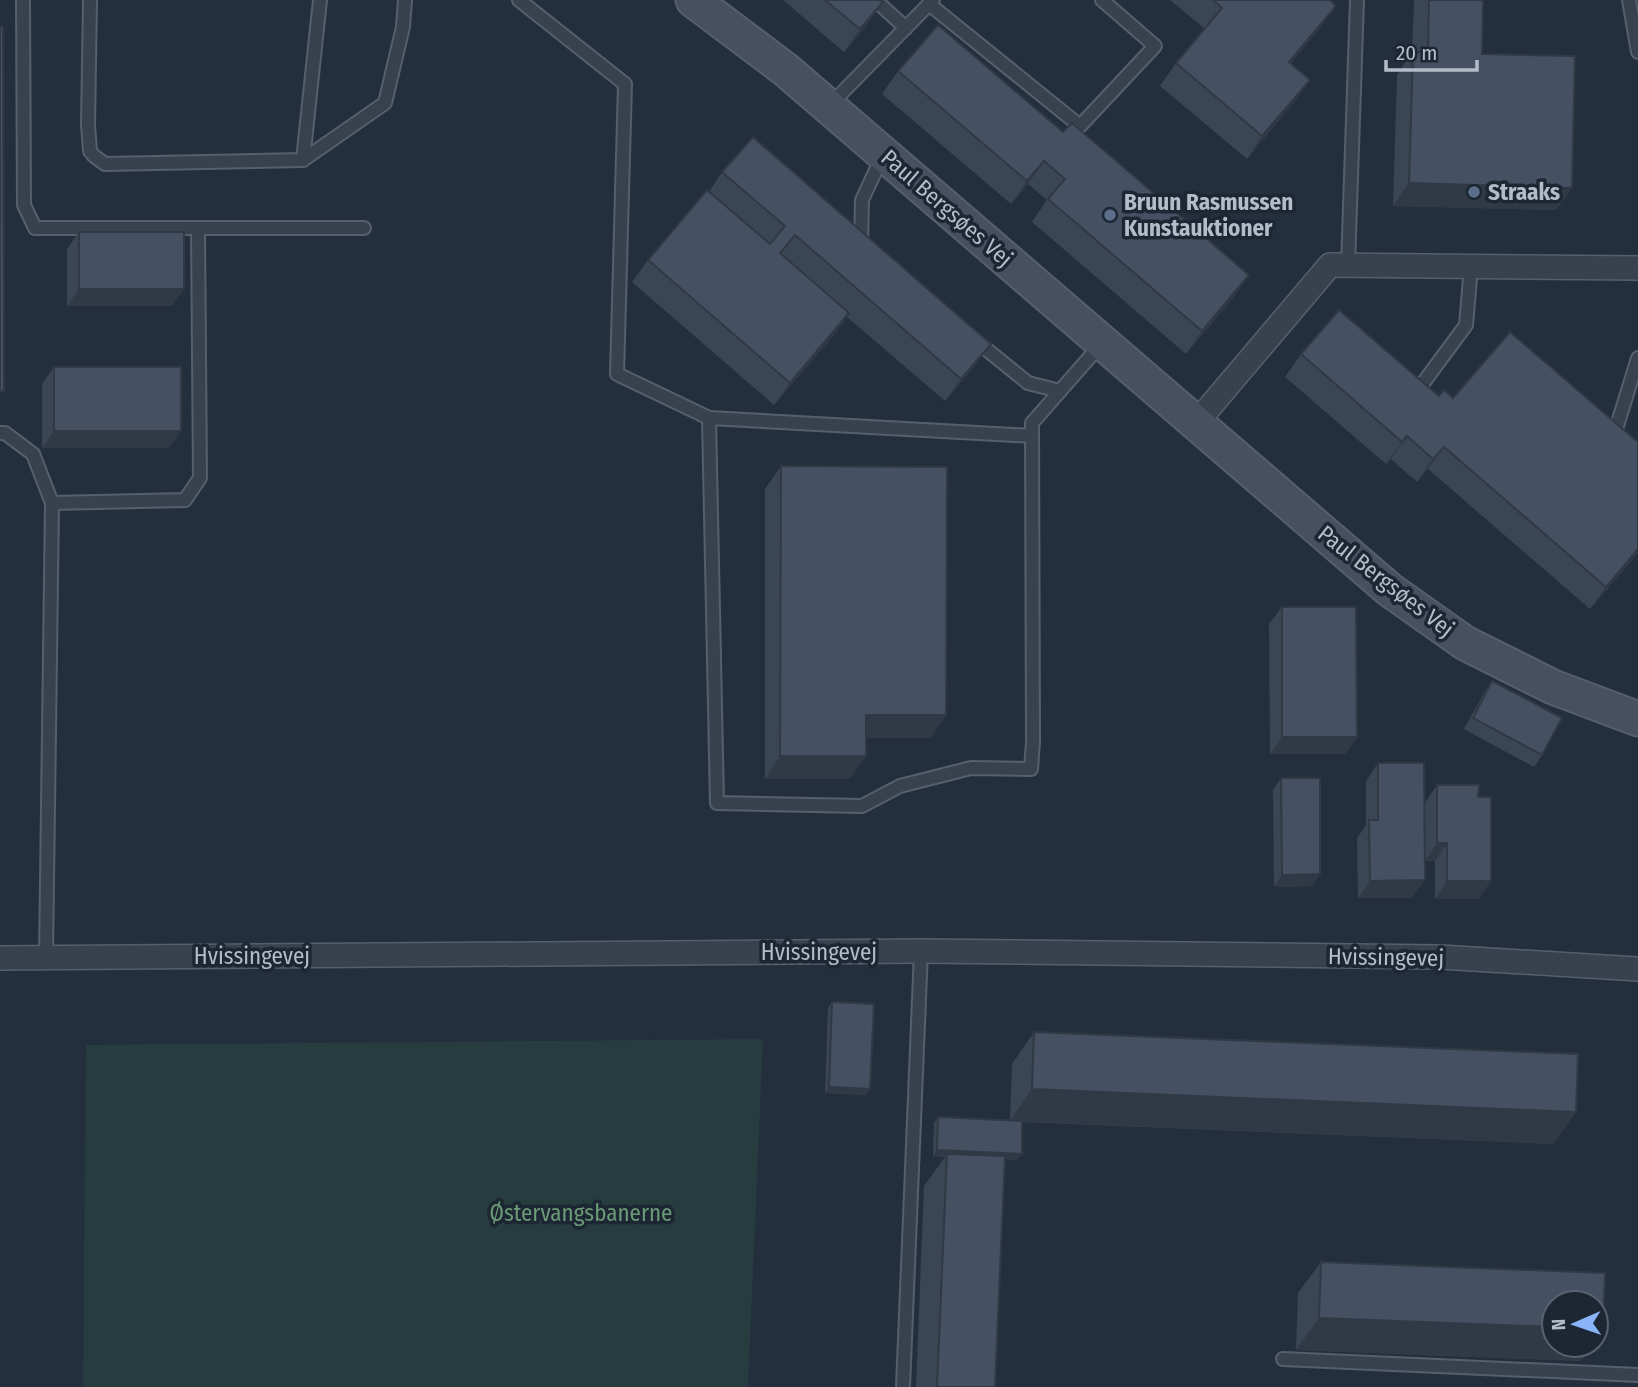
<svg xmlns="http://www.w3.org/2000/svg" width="1638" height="1387" viewBox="0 0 1638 1387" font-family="'Fira Sans Condensed',sans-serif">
<rect width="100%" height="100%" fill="#242f3e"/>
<!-- green -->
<path fill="#263c3f" d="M763,1039L748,1387H83L86,1045Z"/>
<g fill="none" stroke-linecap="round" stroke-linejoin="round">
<!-- lane casing -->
<g stroke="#565f6c" stroke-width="16">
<g id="lane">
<path d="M23,0L24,205L35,228H364"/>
<path d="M90,0L88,125L90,151L94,156L105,164L303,160L320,0"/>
<path d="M519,0L625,84L617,374L709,418L1032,436"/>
<path d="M875,0L906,28"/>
<path d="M1629,0L1638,52"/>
<path d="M929,4L1080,126L1155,46L1102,0"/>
<path d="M829,106L933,0"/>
<path d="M303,160L385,103L403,27L405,0"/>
<path d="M861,246L862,200L882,157"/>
<path d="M1348,266L1357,0"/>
<path d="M975,340L1028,383L1060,391"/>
<path d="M1415,394L1466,325L1471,267"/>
<path d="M709,418L717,803L862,806L900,786L971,768L1031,769L1033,742L1032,423L1103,342"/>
<path d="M1617,426L1638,358"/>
<path d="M0,433H5L33,454L52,503"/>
<path d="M46,958L52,503L185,500L200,478L198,228"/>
<path d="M1283,1359L1638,1375"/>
<path d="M903,1387L921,951"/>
</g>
</g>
<!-- street casing -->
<g stroke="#565f6c" stroke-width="26">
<g id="street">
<path d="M1197,422L1330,265L1638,268"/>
<path d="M0,958L921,951L1440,957L1638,969"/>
</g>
</g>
<!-- secondary casing -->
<g stroke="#565f6c" stroke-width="37">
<path id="secondary" d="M693,0L786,70L1390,590L1465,643L1553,687L1638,719"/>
</g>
<!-- lane -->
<use href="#lane" stroke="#38414e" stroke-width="12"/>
<!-- street -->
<use href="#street" stroke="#38414e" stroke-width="23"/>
<!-- secondary -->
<use href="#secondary" stroke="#465061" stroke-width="33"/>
</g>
<!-- wall -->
<g fill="#3b4654">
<path d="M783,0H880L867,25L844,52Z"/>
<path d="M1170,0H1330L1336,6L1320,28L1291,63L1310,80L1294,102L1247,159L1160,86L1176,63L1205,29Z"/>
<path d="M1414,0H1483L1482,54L1572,188L1556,210L1393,206L1397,75L1412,52Z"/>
<path d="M898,71L1063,132L1249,275L1233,298L1186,354L1032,222L1047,200L1028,184L1011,204L882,94Z"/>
<path d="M722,172L975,366L945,401L847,317L833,336L774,405L632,282L648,260L709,192Z"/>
<path d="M79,232L184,289L172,306H67V249Z"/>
<path d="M1301,354L1439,396L1638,553L1590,609L1428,469L1417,482L1391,459L1386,464L1285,377Z"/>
<path d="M54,367L169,448H42V384Z"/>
<path d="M781,466L946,715L930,738H866L850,779H765V489Z"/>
<path d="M1282,607L1357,737L1345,754H1270L1269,624Z"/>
<path d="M1492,681L1542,755L1534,767L1464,729L1484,693Z"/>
<path d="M1378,763L1412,898H1358L1357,838L1366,825V781Z"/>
<path d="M1281,778L1320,874L1312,886L1274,887L1273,790Z"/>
<path d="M1437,785L1478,797L1479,899H1435V861H1425V803Z"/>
<path d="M832,1002L866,1095L825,1093L828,1008Z"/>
<path d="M1034,1032L1554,1144L1022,1122L1017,1160L1004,1159L995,1387H916L924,1186L945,1157L933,1156L934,1123L938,1117L1010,1120L1012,1064Z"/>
<path d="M1321,1262L1596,1340L1581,1361L1296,1350L1298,1293Z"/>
</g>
<!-- shaded-wall -->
<g fill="#303945">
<path d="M883,2L867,25L844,52L860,29Z"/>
<path d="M1336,6L1320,28L1273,85L1289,62Z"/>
<path d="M1310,80L1294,102L1247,159L1262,136Z"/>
<path d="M1044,161L1028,184L1011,204L1027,181Z"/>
<path d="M1409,183L1572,188L1556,210L1393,206Z"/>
<path d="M1249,275L1233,298L1186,354L1202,331Z"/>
<path d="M79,289H184L172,306H67Z"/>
<path d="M849,313L833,336L774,405L790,383Z"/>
<path d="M991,344L975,366L945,401L961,379Z"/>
<path d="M54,431H181L169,448H42Z"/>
<path d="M1407,436L1391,459L1386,464L1402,442Z"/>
<path d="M1444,447L1428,469L1417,482L1433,459Z"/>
<path d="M1638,549V553L1590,609L1606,587Z"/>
<path d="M866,715H946L930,738H850Z"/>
<path d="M1282,737H1357L1345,754H1270Z"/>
<path d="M780,756H866L850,779H765Z"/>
<path d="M1437,843H1447L1435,861H1425Z"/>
<path d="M1320,874L1312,886L1274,887L1282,875Z"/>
<path d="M1425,880L1412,898H1358L1370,881Z"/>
<path d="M1447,881H1491L1479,899H1435Z"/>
<path d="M829,1087L870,1089L866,1095L825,1093Z"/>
<path d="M1032,1089L1576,1112L1554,1144L1010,1121Z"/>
<path d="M937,1150L1022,1154L1017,1160L947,1157V1154L945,1157L933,1156Z"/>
<path d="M1319,1318L1554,1327V1345H1592L1581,1361L1296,1350Z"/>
<path d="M1596,1329H1603L1596,1340Z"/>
</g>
<!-- building -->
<g fill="#455162" stroke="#303945" stroke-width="2">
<path d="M825,0H880L883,2L860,29Z"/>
<path d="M1213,0H1330L1336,6L1289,62L1310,80L1262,136L1176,63L1222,8Z"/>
<path d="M1429,0H1483L1482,54L1575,56L1572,188L1409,183L1413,52H1428Z"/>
<path d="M938,25L1063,132L1072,123L1249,275L1202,331L1048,199L1065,179L1044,161L1027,181L898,71Z"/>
<path d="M0,27H3L4,391H0Z"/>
<path d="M753,137L991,344L961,379L795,235L780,253L849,313L790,383L648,260L707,190L770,244L785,226L722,172Z"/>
<rect x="79" y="232" width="105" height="57"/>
<path d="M1339,310L1439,396L1444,390L1453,398L1510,332L1638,442V549L1606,587L1444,447L1433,459L1407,436L1402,442L1301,354Z"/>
<rect x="54" y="367" width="127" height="64"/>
<path d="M781,466L947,467L946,715H866V756H780Z"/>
<path d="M1282,607H1356L1357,737H1282Z"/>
<path d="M1492,681L1562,718L1542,755L1473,718Z"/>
<path d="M1378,763H1424L1425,880L1370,881L1369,820H1378Z"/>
<path d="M1281,778H1320V874L1282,875Z"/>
<path d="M1437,785H1479L1478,797H1491V881H1447V843H1437Z"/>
<path d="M832,1002L874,1004L870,1089L829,1087Z"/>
<path d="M1034,1032L1578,1054L1576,1112L1032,1089Z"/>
<path d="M938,1117L1022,1121V1154L937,1150Z"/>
<path d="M947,1154L1005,1156L995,1387H937Z"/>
<path d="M1321,1262L1605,1273L1603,1329H1596V1303H1554V1327L1319,1318Z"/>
</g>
<!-- markers -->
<g fill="#5c6f8a" stroke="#1d2633" stroke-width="2.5">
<circle cx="1474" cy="192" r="7"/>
<circle cx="1110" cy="215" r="7"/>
</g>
<g text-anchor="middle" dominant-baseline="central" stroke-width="7" stroke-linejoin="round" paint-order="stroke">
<!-- poi labels -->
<g font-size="23" font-weight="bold" fill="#b4bcc9" stroke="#1d2633" text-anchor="start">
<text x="1488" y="192">Straaks</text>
<text x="1124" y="202">Bruun Rasmussen<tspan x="1124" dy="26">Kunstauktioner</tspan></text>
</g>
<!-- street labels -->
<g font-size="23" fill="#b4bcc9" stroke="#1d2633">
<text transform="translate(947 208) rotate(41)">Paul Bergsøes Vej</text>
<text transform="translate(1386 581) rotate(38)">Paul Bergsøes Vej</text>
<text x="819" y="952">Hvissingevej</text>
<text x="252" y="956">Hvissingevej</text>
<text transform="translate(1386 957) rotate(1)">Hvissingevej</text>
</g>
<!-- park labels -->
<g font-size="23" fill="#6b9a76" stroke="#1d2633">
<text x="581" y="1213">Østervangsbanerne</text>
</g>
</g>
<!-- north arrow -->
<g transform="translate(1575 1324) rotate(268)"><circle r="33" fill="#1d2633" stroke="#59626f" stroke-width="2"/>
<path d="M0-5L12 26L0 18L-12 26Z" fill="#8ab4f8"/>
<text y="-10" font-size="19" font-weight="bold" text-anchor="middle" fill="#b4bcc9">N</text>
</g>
<!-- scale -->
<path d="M1386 60v10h91v-10" fill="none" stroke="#b4bcc9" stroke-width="3.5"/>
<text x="1396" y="60" font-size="21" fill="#b4bcc9" stroke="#1d2633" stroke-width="5" paint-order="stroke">20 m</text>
</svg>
